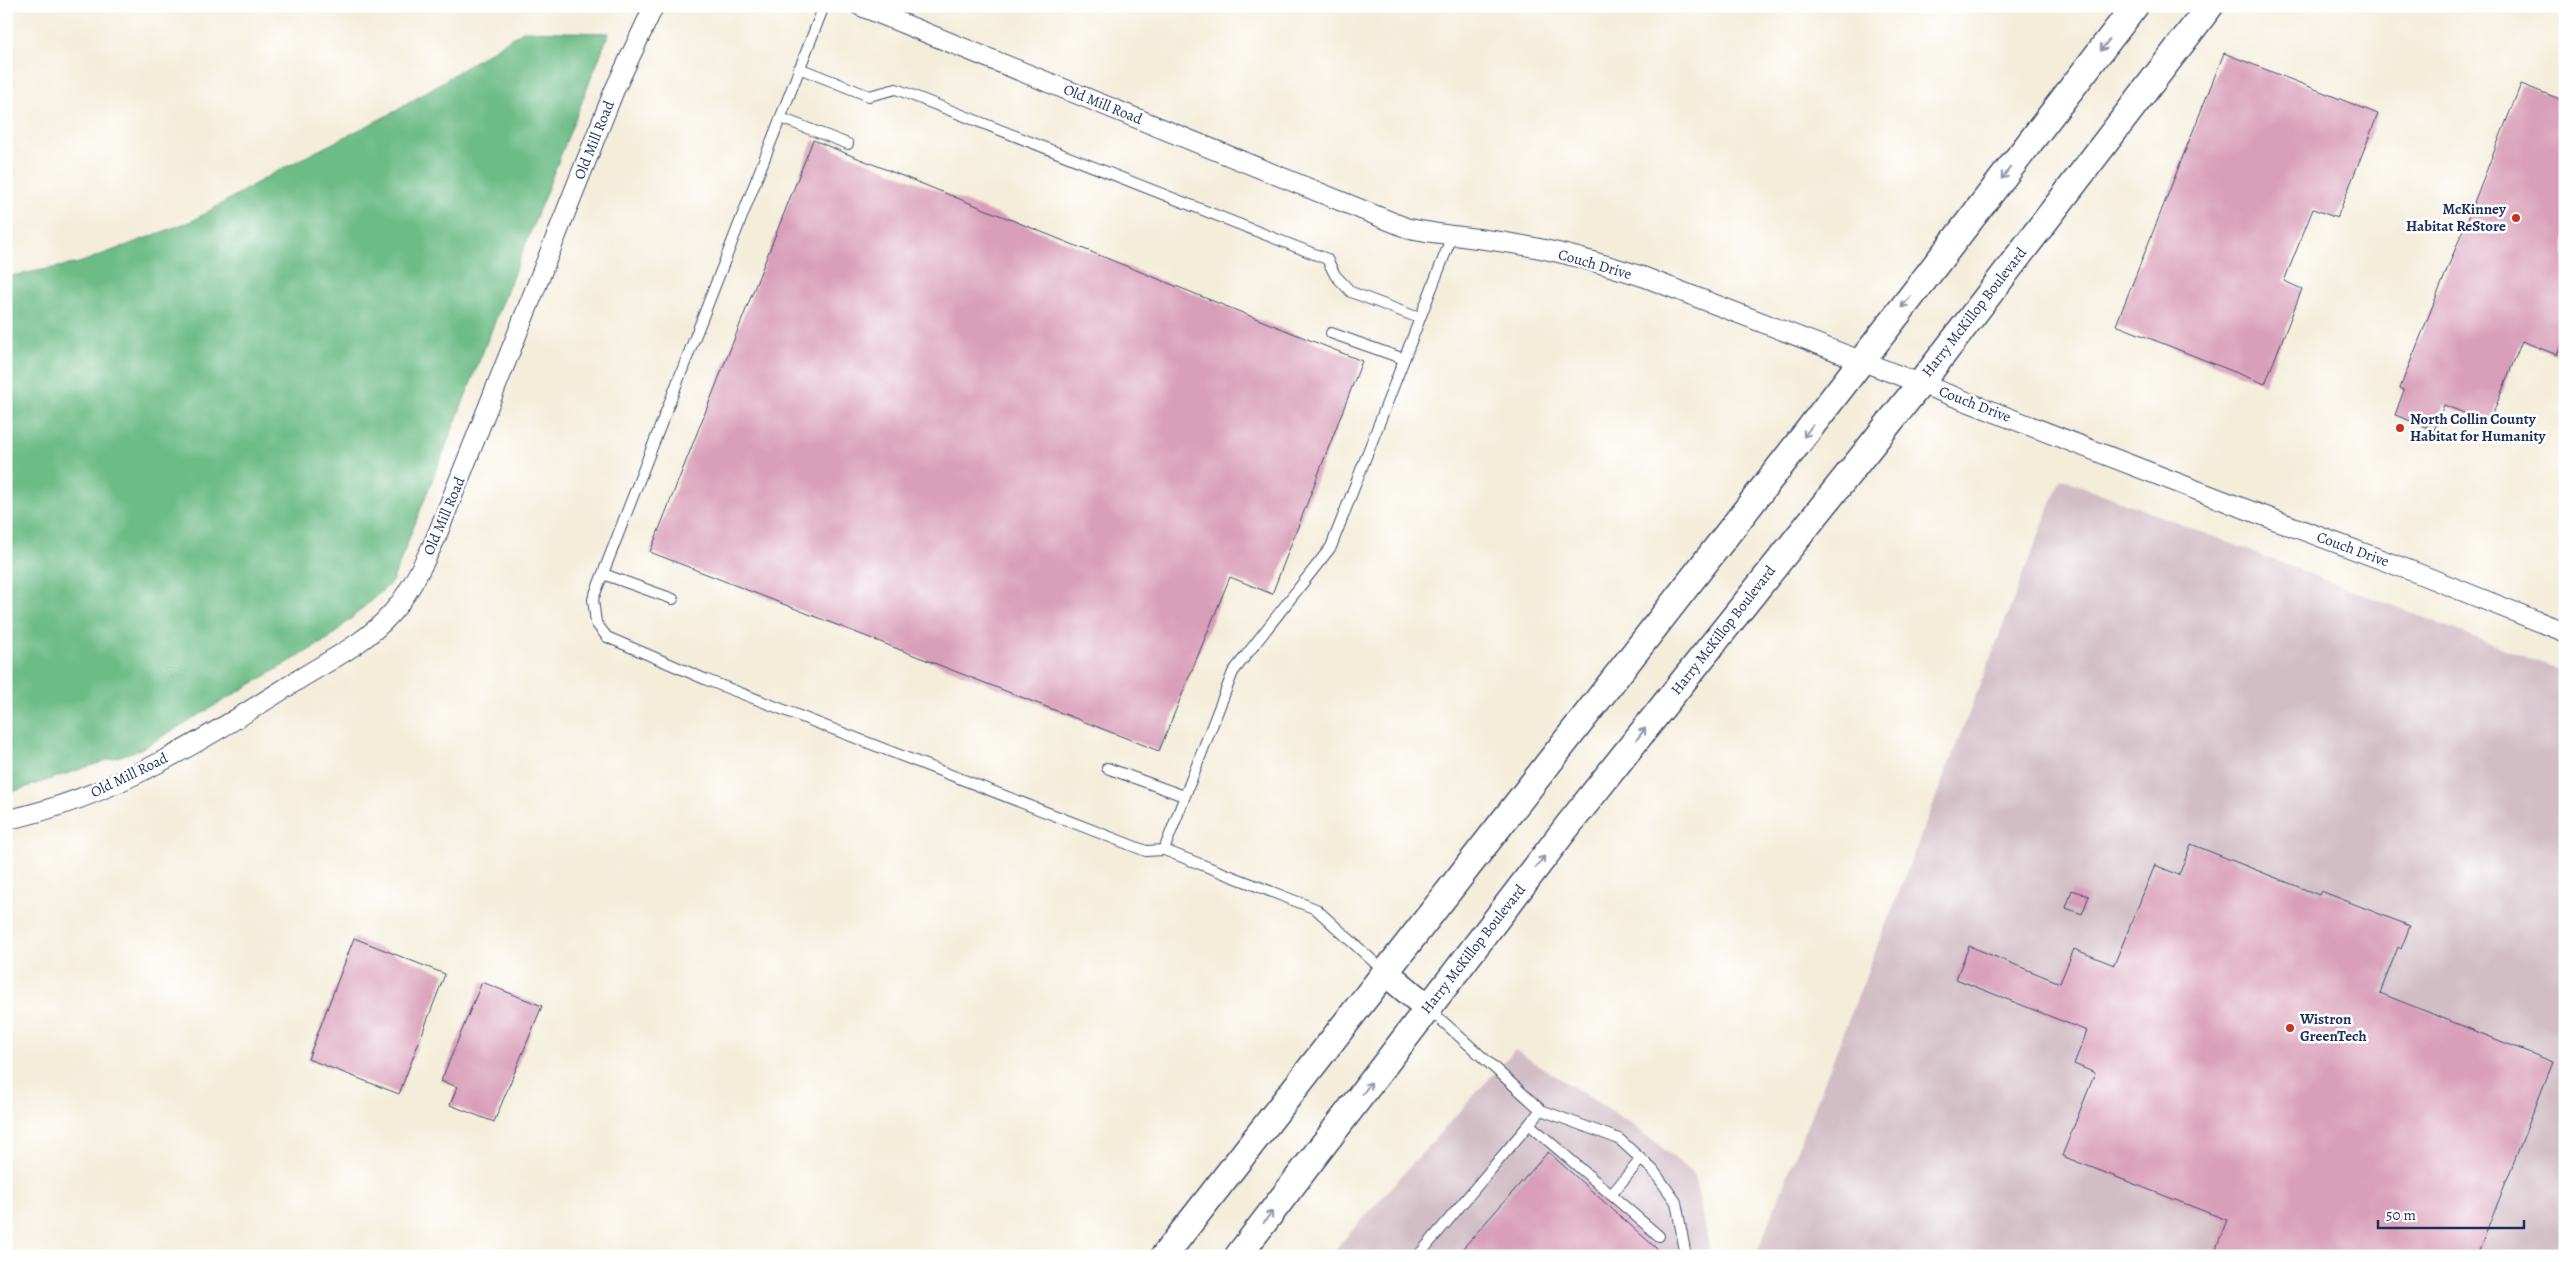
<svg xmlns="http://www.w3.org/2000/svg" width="2571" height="1262" viewBox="0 0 2571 1262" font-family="Alegreya,serif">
<rect width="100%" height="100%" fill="#fff"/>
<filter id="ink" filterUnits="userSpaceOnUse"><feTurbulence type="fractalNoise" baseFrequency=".02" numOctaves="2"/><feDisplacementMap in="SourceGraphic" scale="10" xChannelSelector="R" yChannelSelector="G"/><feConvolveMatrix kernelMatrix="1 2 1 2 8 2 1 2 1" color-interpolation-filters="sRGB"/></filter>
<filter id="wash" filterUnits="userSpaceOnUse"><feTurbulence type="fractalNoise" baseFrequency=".0096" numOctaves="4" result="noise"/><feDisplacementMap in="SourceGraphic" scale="20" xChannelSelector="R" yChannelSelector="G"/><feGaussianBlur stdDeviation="1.12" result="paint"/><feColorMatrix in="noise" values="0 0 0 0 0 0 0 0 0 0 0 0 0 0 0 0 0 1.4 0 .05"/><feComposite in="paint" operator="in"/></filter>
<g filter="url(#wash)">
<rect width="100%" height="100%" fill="#f4edda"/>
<!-- industrial -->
<g fill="#d2bdc5">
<path d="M2061,478L2565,672V1256H1756Z"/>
<path d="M1515,1050L1636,1127L1694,1174L1711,1256H1329Z"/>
</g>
<!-- forest -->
<path fill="#6dbc86" stroke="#447672" d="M523,31L609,33L392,582L328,639L141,749L6,794V277L79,263L194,220L272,174L396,111Z"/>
<g id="blocks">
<!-- building -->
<g fill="#d99fb8">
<path d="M2224,53L2378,114L2337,218L2313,209L2284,281L2302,289L2265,384L2116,325Z"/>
<path d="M2521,84L2565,101V336L2557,355L2522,341L2489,423L2444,405L2434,430L2395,415L2404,390L2400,388Z"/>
<path d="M813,140L1362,361L1272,594L1230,577L1159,751L650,552Z"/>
<path d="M2191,844L2319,895L2321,891L2410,926L2401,949L2398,947L2380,993L2553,1062L2477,1256H2213L2227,1220L2062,1156L2095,1073L2074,1064L2087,1031L1956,979L1969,946L2060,983L2074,949L2114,965L2155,865L2179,875Z"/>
<path d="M2072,890L2089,896L2082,914L2066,908Z"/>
<path d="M354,938L445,974L399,1094L308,1059Z"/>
<path d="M482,982L542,1006L494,1122L450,1105L457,1087L441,1081Z"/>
<path d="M1548,1152L1665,1256H1456Z"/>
</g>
</g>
</g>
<g filter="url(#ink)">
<use href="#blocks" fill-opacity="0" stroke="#3c4c71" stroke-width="1"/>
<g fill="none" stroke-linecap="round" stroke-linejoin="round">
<!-- lane casing -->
<g stroke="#3c4c71" stroke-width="12">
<g id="lane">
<path d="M824,6L593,599L596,623L607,637L707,680L1146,851L1164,850L1233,672L1331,547L1452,236"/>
<path d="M799,68L869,96L896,89L1327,259L1335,275L1351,292L1419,318"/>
<path d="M781,118L848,144"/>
<path d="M1331,333L1404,359"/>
<path d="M603,574L673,599"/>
<path d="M1107,768L1184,796"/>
<path d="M1164,850L1316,909L1385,972"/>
<path d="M1429,1009L1541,1110L1619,1139L1653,1170L1676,1202L1686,1256"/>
<path d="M1530,1125L1659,1236"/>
<path d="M1611,1195L1641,1159"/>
<path d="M1418,1256L1541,1110"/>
</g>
</g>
<!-- street casing -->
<g stroke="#3c4c71" stroke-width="21">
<g id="street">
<path d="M860,6L1407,228C1445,236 1483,238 1521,245C1563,252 1604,264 1644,277L2235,505L2417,573L2565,632"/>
<path d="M6,820C113,798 210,736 301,678C332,659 366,642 390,615C410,593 422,566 435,540L614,91L654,6"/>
</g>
</g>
<!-- secondary casing -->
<g stroke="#3c4c71" stroke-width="29">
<g id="secondary">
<path d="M1386,973L1428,1008"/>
<path d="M1164,1256L1803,437L2135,6"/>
<path d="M1238,1256L1570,823L1921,383L2210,6"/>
</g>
</g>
<!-- lane -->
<use href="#lane" stroke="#fff" stroke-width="10"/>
<!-- street -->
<use href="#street" stroke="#fff" stroke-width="19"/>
<!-- secondary -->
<use href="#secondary" stroke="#fff" stroke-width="26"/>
</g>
<!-- one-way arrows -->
<defs><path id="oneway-shaft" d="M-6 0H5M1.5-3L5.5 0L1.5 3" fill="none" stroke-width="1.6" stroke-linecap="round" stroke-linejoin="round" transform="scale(1.25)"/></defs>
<g stroke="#8d97ae">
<use href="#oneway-shaft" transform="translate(2105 45) rotate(128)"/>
<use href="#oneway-shaft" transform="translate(2006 173) rotate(128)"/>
<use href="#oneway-shaft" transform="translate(1906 302) rotate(128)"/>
<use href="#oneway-shaft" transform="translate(1808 431) rotate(127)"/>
<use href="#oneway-shaft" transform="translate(1641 734) rotate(-52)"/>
<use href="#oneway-shaft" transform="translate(1540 862) rotate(-52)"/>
<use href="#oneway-shaft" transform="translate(1367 1088) rotate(-53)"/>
<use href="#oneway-shaft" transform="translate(1268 1217) rotate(-53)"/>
</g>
</g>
<!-- markers -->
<g fill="#c8321e" stroke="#fff" stroke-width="2">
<circle cx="2516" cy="218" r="5"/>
<circle cx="2400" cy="428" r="5"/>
<circle cx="2290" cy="1028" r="5"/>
</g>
<g text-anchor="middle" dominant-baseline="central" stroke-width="5" stroke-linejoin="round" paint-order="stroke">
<!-- street labels -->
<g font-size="15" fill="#1b2f5e" stroke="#fff">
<text transform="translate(1103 104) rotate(22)">Old Mill Road</text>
<text transform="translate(594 140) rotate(-68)">Old Mill Road</text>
<text transform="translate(1595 264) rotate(16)">Couch Drive</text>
<text transform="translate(1974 312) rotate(-52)">Harry McKillop Boulevard</text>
<text transform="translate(1975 404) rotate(21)">Couch Drive</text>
<text transform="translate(444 516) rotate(-67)">Old Mill Road</text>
<text transform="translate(2353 549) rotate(20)">Couch Drive</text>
<text transform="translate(1723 630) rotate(-52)">Harry McKillop Boulevard</text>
<text transform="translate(129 775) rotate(-26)">Old Mill Road</text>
<text transform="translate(1473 949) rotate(-52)">Harry McKillop Boulevard</text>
</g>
<!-- poi labels -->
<g font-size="15" font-weight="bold" fill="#1b2f5e" stroke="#fff" text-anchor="start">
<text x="2506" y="209" text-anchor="end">McKinney<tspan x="2506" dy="17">Habitat ReStore</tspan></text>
<text x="2410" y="419">North Collin County<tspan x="2410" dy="17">Habitat for Humanity</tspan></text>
<text x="2300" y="1019">Wistron<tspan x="2300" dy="17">GreenTech</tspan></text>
</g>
</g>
<!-- margin -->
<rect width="2571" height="1262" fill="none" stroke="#fff" stroke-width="25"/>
<!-- scale -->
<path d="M2378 1220v8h146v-8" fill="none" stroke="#1b2f5e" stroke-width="2.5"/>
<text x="2386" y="1220" font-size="15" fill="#1b2f5e" stroke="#ffffff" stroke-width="4" paint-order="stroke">50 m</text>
</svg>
